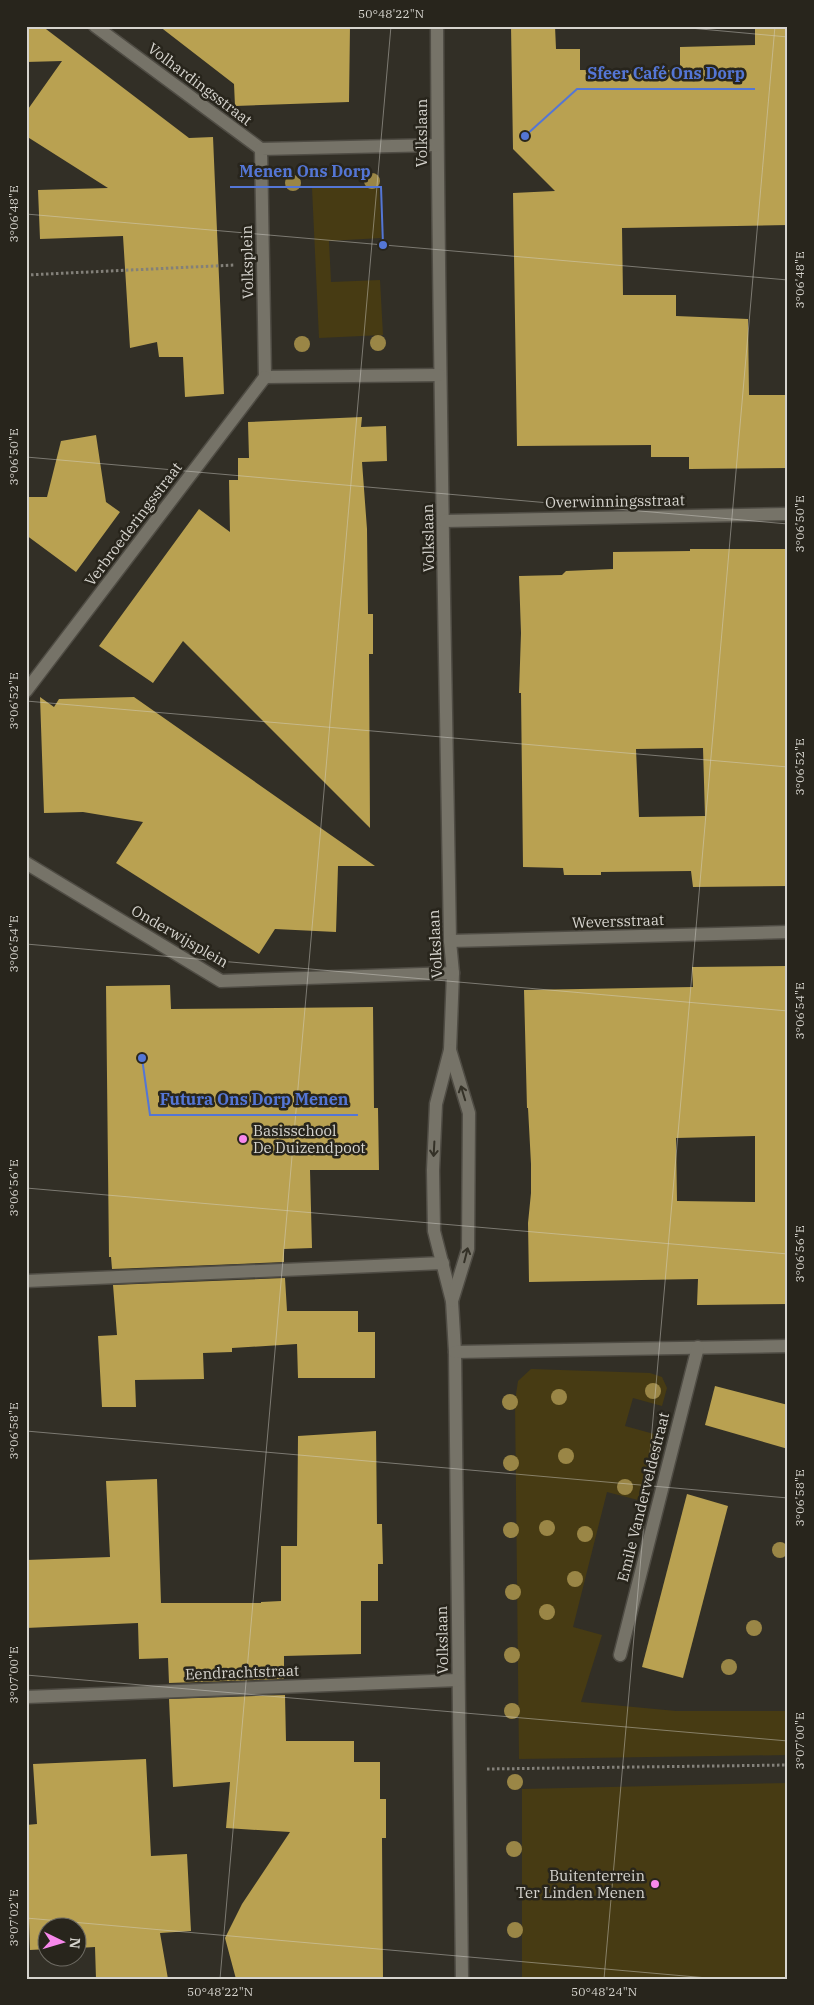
<svg xmlns="http://www.w3.org/2000/svg" width="814" height="2005" viewBox="0 0 814 2005" font-family="'IBM Plex Serif',serif">
<rect width="100%" height="100%" fill="#322f26"/>
<!-- green -->
<g fill="#473b13">
<path d="M379,185L381,238L329,241L331,282L380,280L383,335L319,338L312,188Z"/>
<path d="M531,1369L650,1373L662,1377L667,1388L662,1406L633,1398L625,1426L654,1434L656,1451L638,1500L607,1492L573,1627L602,1635L581,1702L676,1711H788V1755L519,1759L515,1401L518,1381Z"/>
<path d="M788,1783V1979H522V1789Z"/>
</g>
<!-- building -->
<g fill="#b9a151" fill-rule="evenodd">
<path d="M26,26H42L189,138L213,137L224,394L185,397L183,357H159L157,342L130,348L123,236L40,239L38,190L108,188L26,136V112L62,61L26,62Z"/>
<path d="M159,26H350L349,102L235,106L234,84Z"/>
<path d="M511,26H555L556,49H580V70H680V47L755,45V26H788V225L622,228L623,295H676V316L748,319L749,395H788V468L689,469V457H651V445L517,446L513,193L555,191L513,149Z"/>
<path d="M362,417L361,427L386,426L387,461L362,462L367,529L368,614H373V654H369L370,828L183,641L153,683L99,646L199,509L230,532L229,480H238V458H249L248,422Z"/>
<path d="M96,435L106,502L120,512L76,572L26,535V497H47L61,441Z"/>
<path d="M690,549H788V624H785L788,673V886L693,887L691,871L601,872V875H564L563,868L523,867L521,693H519L521,633L519,576L562,575L566,571L613,569V552L690,551ZM703,748L705,816L639,817L636,749Z"/>
<path d="M40,697L54,707L59,699L134,697L375,866H338L336,932L275,929L259,954L116,863L143,822L83,812L44,813Z"/>
<path d="M788,966V1304L697,1305L698,1279L529,1282L528,1223L531,1193V1164L528,1108H527L524,990L693,987L692,967ZM755,1136V1202L677,1201L676,1138Z"/>
<path d="M170,985L171,1009L373,1007L374,1108H378L379,1170H310L312,1248L284,1249V1262L112,1269L111,1257H109L106,986Z"/>
<path d="M285,1278L287,1311H358V1332H375V1378H298L297,1344L232,1348V1352L203,1353L204,1379L135,1380L136,1407H102L98,1336L117,1335L113,1285Z"/>
<path d="M715,1386L788,1405V1449L705,1425Z"/>
<path d="M376,1431L377,1524H382L383,1564H378V1601H361V1654L284,1656V1679L169,1683L168,1658L139,1659L138,1623L26,1628V1560L110,1557L106,1481L157,1479L161,1603H261V1602L281,1601V1546H297L298,1436Z"/>
<path d="M687,1494L728,1506L683,1678L642,1667Z"/>
<path d="M285,1695L286,1741H354V1762H380V1799H386V1838H382L383,1979H236L225,1938L242,1904L290,1832L226,1828L230,1782L173,1787L169,1699Z"/>
<path d="M146,1759L151,1856L187,1854L191,1931L160,1933L168,1979H96L95,1947L78,1948V1928H48V1949L30,1950L26,1825L37,1824L33,1764Z"/>
</g>
<g fill="none" stroke-linecap="round" stroke-linejoin="round">
<!-- street casing -->
<g stroke="#4f4c44" stroke-width="15">
<g id="street">
<path d="M95,26L261,149"/>
<path d="M437,26C438,331 445,636 450,941L453,973L450,1050L436,1104L433,1170L434,1231L452,1301L455,1352L462,1979"/>
<path d="M437,145L261,149L265,377L439,375"/>
<path d="M444,521L788,514"/>
<path d="M26,691L265,377"/>
<path d="M26,863L221,981L453,973"/>
<path d="M450,941L788,932"/>
<path d="M450,1050L469,1113L468,1249L452,1301"/>
<path d="M26,1281L443,1263"/>
<path d="M455,1352L788,1346"/>
<path d="M620,1655L698,1347"/>
<path d="M26,1697L458,1680"/>
</g>
</g>
<!-- path -->
<g stroke="#838079" stroke-width="3" stroke-dasharray="2.5 2.5" stroke-linecap="butt">
<path d="M26,275L235,265"/>
<path d="M487,1769L788,1765"/>
</g>
<!-- street -->
<use href="#street" stroke="#767368" stroke-width="12"/>
</g>
<!-- trees -->
<g fill="#9a8646">
<circle cx="372" cy="181" r="8"/>
<circle cx="293" cy="183" r="8"/>
<circle cx="378" cy="343" r="8"/>
<circle cx="302" cy="344" r="8"/>
<circle cx="653" cy="1391" r="8"/>
<circle cx="559" cy="1397" r="8"/>
<circle cx="510" cy="1402" r="8"/>
<circle cx="566" cy="1456" r="8"/>
<circle cx="511" cy="1463" r="8"/>
<circle cx="625" cy="1487" r="8"/>
<circle cx="547" cy="1528" r="8"/>
<circle cx="511" cy="1530" r="8"/>
<circle cx="585" cy="1534" r="8"/>
<circle cx="780" cy="1550" r="8"/>
<circle cx="575" cy="1579" r="8"/>
<circle cx="513" cy="1592" r="8"/>
<circle cx="547" cy="1612" r="8"/>
<circle cx="754" cy="1628" r="8"/>
<circle cx="512" cy="1655" r="8"/>
<circle cx="729" cy="1667" r="8"/>
<circle cx="512" cy="1711" r="8"/>
<circle cx="515" cy="1782" r="8"/>
<circle cx="514" cy="1849" r="8"/>
<circle cx="515" cy="1930" r="8"/>
</g>
<!-- one-way arrows -->
<defs><path id="oneway-shaft" d="M-6 0H5M1.5-3L5.5 0L1.5 3" fill="none" stroke-width="1.6" stroke-linecap="round" stroke-linejoin="round" transform="scale(1.25)"/></defs>
<g stroke="#343127">
<use href="#oneway-shaft" transform="translate(463 1093) rotate(-107)"/>
<use href="#oneway-shaft" transform="translate(434 1149) rotate(93)"/>
<use href="#oneway-shaft" transform="translate(466 1255) rotate(-76)"/>
</g>
<!-- ticks -->
<path fill="none" stroke="#d6d4ce" stroke-width="1" stroke-opacity="0.45" d="M668,26L788,37M26,214L788,280M26,457L788,524M26,701L788,767M26,944L788,1011M26,1188L788,1254M26,1431L788,1498M26,1675L788,1741M26,1918L719,1979M220,1979L391,26M604,1979L775,26"/>
<!-- markers -->
<g fill="#f788eb" stroke="#28251c" stroke-width="2">
<circle cx="243" cy="1139" r="5"/>
<circle cx="655" cy="1884" r="5"/>
</g>
<g text-anchor="middle" dominant-baseline="central" stroke-width="5" stroke-linejoin="round" paint-order="stroke">
<!-- street labels -->
<g font-size="15" fill="#d6d4ce" stroke="#28251c">
<text transform="translate(200 84) rotate(37)">Volhardingsstraat</text>
<text transform="translate(421 133) rotate(-90)">Volkslaan</text>
<text transform="translate(247 262) rotate(-91)">Volksplein</text>
<text transform="translate(615 501) rotate(-1)">Overwinningsstraat</text>
<text transform="translate(133 524) rotate(-53)">Verbroederingsstraat</text>
<text transform="translate(428 538) rotate(-91)">Volkslaan</text>
<text transform="translate(618 921) rotate(-2)">Weversstraat</text>
<text transform="translate(180 936) rotate(30)">Onderwijsplein</text>
<text transform="translate(435 944) rotate(-93)">Volkslaan</text>
<text transform="translate(643 1497) rotate(-76)">Emile Vanderveldestraat</text>
<text transform="translate(442 1640) rotate(-91)">Volkslaan</text>
<text transform="translate(242 1672) rotate(-2)">Eendrachtstraat</text>
</g>
<!-- poi labels -->
<g font-size="15" fill="#d6d4ce" stroke="#28251c" text-anchor="start">
<text x="253" y="1130">Basisschool<tspan x="253" dy="17">De Duizendpoot</tspan></text>
<text x="645" y="1875" text-anchor="end">Buitenterrein<tspan x="645" dy="17">Ter Linden Menen</tspan></text>
</g>
</g>
<!-- callouts -->
<path fill="none" stroke="#5476d5" stroke-width="2" d="M525 136L577 89H755M383 245L381 187H230M142 1058L150 1115H358"/>
<g fill="#5476d5" stroke="#28251c" stroke-width="2">
<circle cx="525" cy="136" r="5"/>
<circle cx="383" cy="245" r="5"/>
<circle cx="142" cy="1058" r="5"/>
</g>
<g font-size="16" text-anchor="middle" font-weight="bold" fill="#5476d5" stroke="#28251c" stroke-width="5" stroke-linejoin="round" paint-order="stroke">
<text x="666" y="79">Sfeer Café Ons Dorp</text>
<text x="305" y="177">Menen Ons Dorp</text>
<text x="254" y="1105">Futura Ons Dorp Menen</text>
</g>
<!-- border -->
<rect width="814" height="2005" fill="none" stroke="#28251c" stroke-width="55"/>
<!-- north arrow -->
<g transform="translate(62 1942) rotate(95)"><circle r="24" fill="#28251c" stroke="#6e6b63"/>
<path d="M0-4L9 19L0 12L-9 19Z" fill="#f788eb"/>
<text y="-8" font-size="14" font-weight="bold" text-anchor="middle" fill="#d6d4ce">N</text>
</g>
<rect x="28" y="28" width="758" height="1950" fill="none" stroke="#d6d4ce" stroke-width="2"/>
<g font-size="12" text-anchor="middle" fill="#d6d4ce">
<text x="391" y="18">50°48'22"N</text>
<text transform="translate(14 214) rotate(-90)" y="4">3°06'48"E</text>
<text transform="translate(800 280) rotate(-90)" y="4">3°06'48"E</text>
<text transform="translate(14 457) rotate(-90)" y="4">3°06'50"E</text>
<text transform="translate(800 524) rotate(-90)" y="4">3°06'50"E</text>
<text transform="translate(14 701) rotate(-90)" y="4">3°06'52"E</text>
<text transform="translate(800 767) rotate(-90)" y="4">3°06'52"E</text>
<text transform="translate(14 944) rotate(-90)" y="4">3°06'54"E</text>
<text transform="translate(800 1011) rotate(-90)" y="4">3°06'54"E</text>
<text transform="translate(14 1188) rotate(-90)" y="4">3°06'56"E</text>
<text transform="translate(800 1254) rotate(-90)" y="4">3°06'56"E</text>
<text transform="translate(14 1431) rotate(-90)" y="4">3°06'58"E</text>
<text transform="translate(800 1498) rotate(-90)" y="4">3°06'58"E</text>
<text transform="translate(14 1675) rotate(-90)" y="4">3°07'00"E</text>
<text transform="translate(800 1741) rotate(-90)" y="4">3°07'00"E</text>
<text transform="translate(14 1918) rotate(-90)" y="4">3°07'02"E</text>
<text x="220" y="1996">50°48'22"N</text>
<text x="604" y="1996">50°48'24"N</text>
</g>
</svg>
